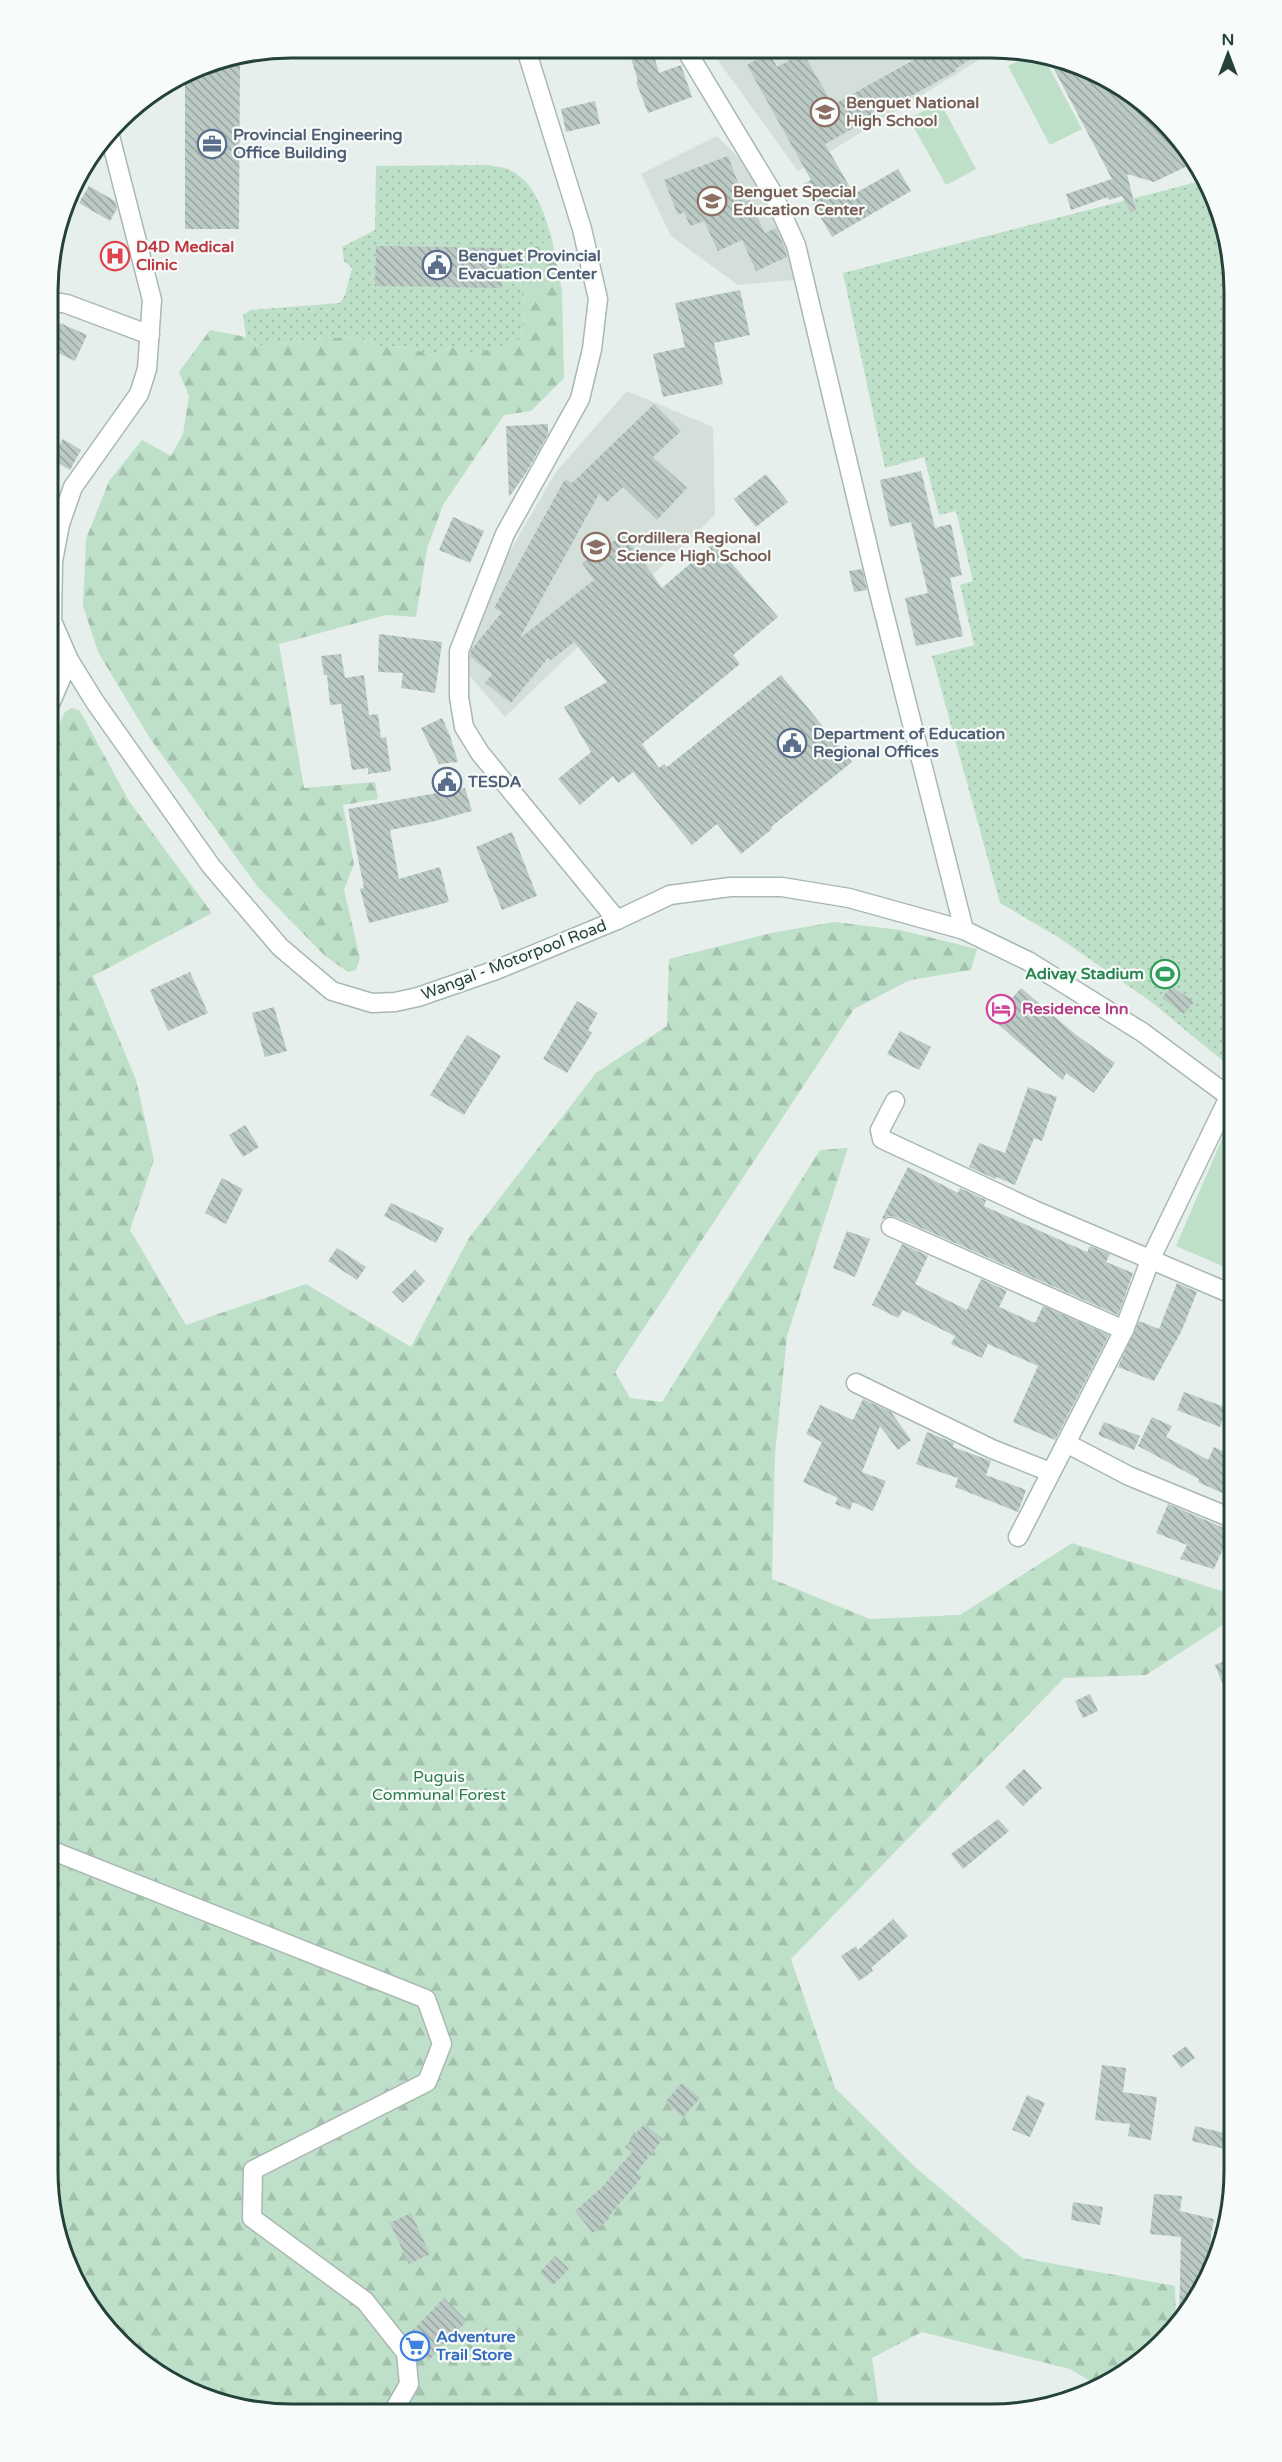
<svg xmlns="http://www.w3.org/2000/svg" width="1282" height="2462" viewBox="0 0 1282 2462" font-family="'Varela Round',sans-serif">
<defs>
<pattern id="grass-dots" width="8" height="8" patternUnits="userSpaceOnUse" patternTransform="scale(1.5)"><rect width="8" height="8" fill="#bfe0c8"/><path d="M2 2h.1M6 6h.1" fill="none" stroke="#a4c1ad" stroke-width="1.8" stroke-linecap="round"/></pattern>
<pattern id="forest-firs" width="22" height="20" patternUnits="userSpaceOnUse" patternTransform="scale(1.5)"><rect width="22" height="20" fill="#bfe0c8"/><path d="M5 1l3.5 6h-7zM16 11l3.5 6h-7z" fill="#a4c1ad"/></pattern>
<pattern id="building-back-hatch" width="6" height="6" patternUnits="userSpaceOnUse" patternTransform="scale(1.5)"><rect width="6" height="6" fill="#bbcac4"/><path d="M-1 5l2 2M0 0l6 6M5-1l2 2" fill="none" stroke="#98a6a0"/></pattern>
</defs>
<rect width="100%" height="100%" fill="#e6efeb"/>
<!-- built -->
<g fill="#d4dfda">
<path d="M711,51L992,52L798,171Z"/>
<path d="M717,136L752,171L789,227L794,280L738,285L671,236L641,174Z"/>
<path d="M627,391L713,427L715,515L505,717L462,667L493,580L556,472Z"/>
</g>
<!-- grass -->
<g fill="url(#grass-dots)">
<path d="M486,165C493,166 503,167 510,170C536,183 544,213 552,239L523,253L517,262L525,311L519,342L475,353L452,347L431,355L411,348L383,347L353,336L258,346L246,337L243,315L251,310L340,303L345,295L352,268L344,261L342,247L375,230L376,166Z"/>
<path d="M1205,180L1221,214L1234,292V1070L1150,1001L1058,937L1000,903L932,656L974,645L960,585L973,581L956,511L939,515L924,457L885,468L843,273Z"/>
</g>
<!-- forest -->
<g fill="url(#forest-firs)">
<path d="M552,239L562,291L564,378L531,411L504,415L443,505L427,549L416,617L386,615L279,644L304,788L375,782L378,799L343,805L354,864L344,890L360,958L356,970L348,972L325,956L257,886L149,737L98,652L83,606L86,539L109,481L142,440L171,456L183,434L189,396L179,372L210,330L246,337L258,346L353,336L383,347L411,348L431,355L452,347L475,353L519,342L525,311L517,262L523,253Z"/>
<path d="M72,708L80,711L129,801L212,913L93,976L136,1080L154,1160L130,1230L186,1325L306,1284L411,1347L469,1238L596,1073L667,1026L669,959L771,933L834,922L900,930L977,949L971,970L910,980L854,1009L615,1372L630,1398L662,1402L820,1150L848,1148L787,1336L775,1454L772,1579L870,1619L960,1615L1072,1543L1234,1595V1618L1146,1675L1064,1678L791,1959L835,2088L915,2167L1022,2258L1175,2286L1176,2319L1183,2320L1126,2373L1099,2386L1070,2369L922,2332L872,2358L880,2414L259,2412L184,2389L131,2354L89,2305L61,2248L48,2170L50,746L65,712Z"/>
</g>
<!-- park -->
<g fill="#bfe0c8">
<path d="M1034,53L1042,54L1082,129L1050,145L1008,66Z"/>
<path d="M940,102L976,169L946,185L909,119Z"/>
<path d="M1231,1118L1234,1119V1271L1176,1246Z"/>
</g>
<!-- building -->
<g fill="url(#building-back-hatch)">
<path d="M653,52L659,73L681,65L692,97L648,113L636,82L638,81L631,58Z"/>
<path d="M769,52L777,67L803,53L833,105L928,52H982L955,69L956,71L825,144L854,194L898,169L911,191L832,237L802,185L811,180L747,65Z"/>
<path d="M1047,56L1098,73L1151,108L1196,162L1154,182L1127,174L1136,210L1131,213L1122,196L1109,200L1108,197L1071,210L1066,194L1112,179Z"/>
<path d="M240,58L239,229H185V75L199,66Z"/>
<path d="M595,101L600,124L566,132L561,109Z"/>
<path d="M728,156L745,201L749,200L765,233L776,228L785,249L787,257L756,271L742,240L718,251L704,221L690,226L684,212L678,215L664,180Z"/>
<path d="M89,186L115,201L117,209L110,221L79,203Z"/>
<path d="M376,246L502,248V288L375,286Z"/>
<path d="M740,290L750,335L714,343L723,384L663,397L653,354L685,347L675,303Z"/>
<path d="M60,323L87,335L75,361L50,349Z"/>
<path d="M654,404L681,431L653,457L687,488L657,520L623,487L607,502L599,494L520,638L594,580L582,563L624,534L662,588L714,543L778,617L733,655L740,664L642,744L659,768L664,764L667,767L781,675L852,762L771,827L772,829L741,854L717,824L692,845L633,772L618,783L613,776L580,805L558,779L591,752L564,707L607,682L574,642L551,660L548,658L511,703L485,683L492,674L470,656L471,650L502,612L494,608L565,479L572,483Z"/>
<path d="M548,424V434L526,473L509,497L506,426Z"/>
<path d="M63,439L81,450L70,470L51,459Z"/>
<path d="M921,471L935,528L951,524L962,575L950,578L963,636L916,646L905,598L928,593L911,522L890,527L880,480Z"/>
<path d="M766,474L788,502L756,527L734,499Z"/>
<path d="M453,517L484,531L470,563L439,550Z"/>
<path d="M862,569L867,590L854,592L849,571Z"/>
<path d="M379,634L442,642L435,693L401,688L403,673L378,672Z"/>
<path d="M341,654L345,678L364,675L369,715L378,714L381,738L386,737L391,771L368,774V768L352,770L341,704L330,705L327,675H324L321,656Z"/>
<path d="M442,718L450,736L458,762L439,764L421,728Z"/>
<path d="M465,788L472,811L431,822L390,830L399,879L440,867L449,902L369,923L360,889L364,888L348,809Z"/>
<path d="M512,832L537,896L502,910L476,847Z"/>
<path d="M190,972L208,1013L168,1031L150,990Z"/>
<path d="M1171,986L1194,1002L1184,1014L1162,998Z"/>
<path d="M1021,988L1075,1034L1115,1063L1094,1093L1066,1073L1063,1080L993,1020Z"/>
<path d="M577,1001L598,1013L588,1030L592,1033L567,1073L543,1059Z"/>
<path d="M274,1007L287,1051L265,1057L252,1013Z"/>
<path d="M900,1031L931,1047L919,1070L887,1054Z"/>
<path d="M467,1035L501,1056L464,1115L430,1095Z"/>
<path d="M1028,1087L1057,1097L1042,1141L1034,1138L1015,1185L996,1177L995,1179L969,1167L979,1143L1005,1153Z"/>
<path d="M245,1125L259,1147L243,1157L229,1135Z"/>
<path d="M908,1167L958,1193L960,1188L986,1200L984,1206L1087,1252L1090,1246L1110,1254L1106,1262L1133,1273L1118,1315L896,1217L889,1216L881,1220Z"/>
<path d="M222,1178L243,1189L226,1224L205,1213Z"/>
<path d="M391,1203L444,1228L436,1243L384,1216Z"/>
<path d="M847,1231L870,1239L855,1277L833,1268Z"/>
<path d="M902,1244L928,1256L915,1284L967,1310L981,1279L1007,1291L999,1307L1035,1323L1043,1306L1109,1335L1055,1440L1013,1422L1038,1366L988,1344L982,1358L951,1344L955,1336L903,1310L898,1318L872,1305Z"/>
<path d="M337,1248L366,1267L357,1280L328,1261Z"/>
<path d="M415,1270L425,1281L403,1303L392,1292Z"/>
<path d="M1177,1283L1197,1292L1182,1330L1154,1381L1118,1367L1139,1321L1159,1329Z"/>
<path d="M1184,1392L1227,1408L1220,1427L1177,1410Z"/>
<path d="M863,1399L891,1412L911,1440L898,1450L880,1426L862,1472L886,1481L873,1511L853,1502L850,1510L835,1504L838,1498L803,1482L822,1442L806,1434L820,1405L853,1420Z"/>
<path d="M1152,1417L1172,1426L1166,1437L1208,1460L1214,1447L1234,1456V1486L1229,1496L1198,1482L1199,1479L1138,1446Z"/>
<path d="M1104,1422L1140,1436L1134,1450L1098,1435Z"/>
<path d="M927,1432L954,1443L953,1447L991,1461L986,1475L1026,1490L1018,1512L955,1487L958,1478L916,1464Z"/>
<path d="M1168,1504L1231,1531L1214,1569L1180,1559L1187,1545L1156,1533Z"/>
<path d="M1234,1657V1709H1233L1215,1665Z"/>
<path d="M1090,1694L1098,1711L1083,1718L1075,1701Z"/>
<path d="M1024,1769L1042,1788L1023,1806L1005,1787Z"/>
<path d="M998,1819L1009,1831L963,1869L951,1854Z"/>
<path d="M893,1919L908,1936L871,1968L873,1971L859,1981L841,1956L856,1946L858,1950Z"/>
<path d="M1186,2046L1195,2058L1181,2068L1172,2056Z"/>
<path d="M1102,2065L1126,2068L1123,2092L1157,2097L1151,2140L1128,2136L1130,2124L1095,2120Z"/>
<path d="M682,2083L700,2098L683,2117L665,2102Z"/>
<path d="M1027,2095L1045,2103L1030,2137L1012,2130Z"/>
<path d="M644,2124L663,2139L636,2173L642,2177L609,2216L610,2218L593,2233L575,2211L601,2188L632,2152L625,2147Z"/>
<path d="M1195,2126L1233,2135V2151L1192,2141Z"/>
<path d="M1154,2194L1182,2196L1180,2211L1214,2219L1211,2235L1209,2274L1183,2319L1179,2324L1181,2237L1150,2234Z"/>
<path d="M1073,2202L1103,2207L1100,2225L1071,2220Z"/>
<path d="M411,2213L430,2254L409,2264L390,2223Z"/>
<path d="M555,2256L569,2269L553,2285L540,2272Z"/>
<path d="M444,2298L467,2321L428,2361L407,2336Z"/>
</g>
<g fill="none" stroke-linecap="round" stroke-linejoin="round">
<!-- street casing -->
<g stroke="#a8b8b2" stroke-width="21">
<g id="street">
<path d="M526,49L582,229L598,299L592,349L580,399L505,534L459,651V697L464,727L480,753L617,920"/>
<path d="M686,50L772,192L796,245L879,593L964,930"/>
<path d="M110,136L152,300L147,369L139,394L73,487L60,524L53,561L52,621L69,660L95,702L211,866L280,947L332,991L372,1003L395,1002L418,997L496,970L617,920L670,895L730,887H782L849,898L964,930L1028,961L1142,1032L1234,1100"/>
<path d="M50,301L67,304L150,335"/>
<path d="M50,704L69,660"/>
<path d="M895,1101L880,1130L882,1139L1034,1210L1234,1295"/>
<path d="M891,1227L1124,1330"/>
<path d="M856,1383L992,1449L1050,1472"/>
<path d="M1066,1443L1129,1476L1234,1519"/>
<path d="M1018,1537L1124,1330L1151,1258L1229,1097"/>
<path d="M48,1849L426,1999L442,2044L427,2082L253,2170L252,2218L365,2301L406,2353L409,2384L393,2412"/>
</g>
</g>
<!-- street -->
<use href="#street" stroke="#fff" stroke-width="18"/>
</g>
<!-- icons -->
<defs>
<g id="school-ring" transform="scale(1.5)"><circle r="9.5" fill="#f7fbf9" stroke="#8d6e63" stroke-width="1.5"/><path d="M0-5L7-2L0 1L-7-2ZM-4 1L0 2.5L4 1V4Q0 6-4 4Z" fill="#8d6e63"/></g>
<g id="office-ring" transform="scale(1.5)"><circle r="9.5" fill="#f7fbf9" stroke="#5c6f8a" stroke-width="1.5"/><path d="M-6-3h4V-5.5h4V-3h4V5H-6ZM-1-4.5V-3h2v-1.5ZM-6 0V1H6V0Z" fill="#5c6f8a"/></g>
<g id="hospital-ring" transform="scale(1.5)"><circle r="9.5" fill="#f7fbf9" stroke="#e0444e" stroke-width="1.5"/><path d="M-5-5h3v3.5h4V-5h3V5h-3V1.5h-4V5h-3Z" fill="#e0444e"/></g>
<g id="civic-ring" transform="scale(1.5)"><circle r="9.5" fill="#f7fbf9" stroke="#5c6f8a" stroke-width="1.5"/><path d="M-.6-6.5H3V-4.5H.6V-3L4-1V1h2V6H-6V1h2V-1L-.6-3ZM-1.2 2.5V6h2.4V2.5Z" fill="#5c6f8a"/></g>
<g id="stadium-ring" transform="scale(1.5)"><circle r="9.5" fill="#f7fbf9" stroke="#2e9e5b" stroke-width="1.5"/><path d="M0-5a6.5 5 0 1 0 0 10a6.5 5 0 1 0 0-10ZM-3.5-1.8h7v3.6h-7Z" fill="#2e9e5b"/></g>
<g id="hotel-ring" transform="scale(1.5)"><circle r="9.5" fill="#f7fbf9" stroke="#d1479c" stroke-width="1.5"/><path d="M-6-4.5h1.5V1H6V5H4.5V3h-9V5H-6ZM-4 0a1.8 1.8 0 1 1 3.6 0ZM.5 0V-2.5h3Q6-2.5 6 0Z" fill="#d1479c"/></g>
<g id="supermarket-ring" transform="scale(1.5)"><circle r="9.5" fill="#f7fbf9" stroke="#3f7fe0" stroke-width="1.5"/><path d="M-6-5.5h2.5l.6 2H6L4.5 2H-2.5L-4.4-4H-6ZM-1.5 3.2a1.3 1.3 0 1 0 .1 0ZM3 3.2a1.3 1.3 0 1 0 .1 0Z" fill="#3f7fe0"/></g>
</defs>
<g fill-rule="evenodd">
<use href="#school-ring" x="825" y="112"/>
<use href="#office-ring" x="212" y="144"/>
<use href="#school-ring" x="712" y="201"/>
<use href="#hospital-ring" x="115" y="256"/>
<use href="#civic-ring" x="437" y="265"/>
<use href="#school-ring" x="596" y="547"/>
<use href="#civic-ring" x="792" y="743"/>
<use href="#civic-ring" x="447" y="782"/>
<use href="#stadium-ring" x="1165" y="974"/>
<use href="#hotel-ring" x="1001" y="1009"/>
<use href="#supermarket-ring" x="415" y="2346"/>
</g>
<g text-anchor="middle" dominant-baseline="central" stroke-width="4.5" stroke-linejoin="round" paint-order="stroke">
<!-- education labels -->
<g font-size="16" font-weight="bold" fill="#785e54" stroke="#f7fbf9" text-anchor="start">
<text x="846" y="103">Benguet National<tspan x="846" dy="18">High School</tspan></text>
<text x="733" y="192">Benguet Special<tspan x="733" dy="18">Education Center</tspan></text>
<text x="617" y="538">Cordillera Regional<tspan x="617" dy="18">Science High School</tspan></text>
</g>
<!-- service labels -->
<g font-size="16" font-weight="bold" fill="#4e5e75" stroke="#f7fbf9" text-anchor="start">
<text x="233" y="135">Provincial Engineering<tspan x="233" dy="18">Office Building</tspan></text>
<text x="458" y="256">Benguet Provincial<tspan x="458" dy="18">Evacuation Center</tspan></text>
<text x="813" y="734">Department of Education<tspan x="813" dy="18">Regional Offices</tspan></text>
<text x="468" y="782">TESDA</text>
</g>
<!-- health labels -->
<g font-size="16" font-weight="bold" fill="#be3a42" stroke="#f7fbf9" text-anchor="start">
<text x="136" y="247">D4D Medical<tspan x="136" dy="18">Clinic</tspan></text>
</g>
<!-- street labels -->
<g font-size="16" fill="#24423a" stroke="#f7fbf9">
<text transform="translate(514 960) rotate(-21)">Wangal - Motorpool Road</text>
</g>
<!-- leisure labels -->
<g font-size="16" font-weight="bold" fill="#27864d" stroke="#f7fbf9" text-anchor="end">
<text x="1144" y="974">Adivay Stadium</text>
</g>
<!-- hotel labels -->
<g font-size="16" font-weight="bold" fill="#b23c85" stroke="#f7fbf9" text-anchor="start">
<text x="1022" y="1009">Residence Inn</text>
</g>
<!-- park labels -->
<g font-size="16" fill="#2d7a4b" stroke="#f7fbf9">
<text x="439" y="1777">Puguis<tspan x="439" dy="18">Communal Forest</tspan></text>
</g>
<!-- shop labels -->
<g font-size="16" font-weight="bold" fill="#366cbe" stroke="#f7fbf9" text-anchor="start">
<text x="436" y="2337">Adventure<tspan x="436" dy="18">Trail Store</tspan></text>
</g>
</g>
<!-- crop -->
<path d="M0 0H1282V2462H0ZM291 58H991A233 233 0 0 1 1224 291V2171A233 233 0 0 1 991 2404H291A233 233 0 0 1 58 2171V291A233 233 0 0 1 291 58Z" fill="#f7fbf9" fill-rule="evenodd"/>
<path fill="none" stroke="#24423a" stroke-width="3" d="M291 58H991A233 233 0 0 1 1224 291V2171A233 233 0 0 1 991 2404H291A233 233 0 0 1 58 2171V291A233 233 0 0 1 291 58Z"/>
<!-- north arrow -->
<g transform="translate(1228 54)" stroke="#f7fbf9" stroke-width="4.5" paint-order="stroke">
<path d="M0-4.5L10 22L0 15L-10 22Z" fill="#24423a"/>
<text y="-9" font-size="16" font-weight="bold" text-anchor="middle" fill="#24423a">N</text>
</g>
</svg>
